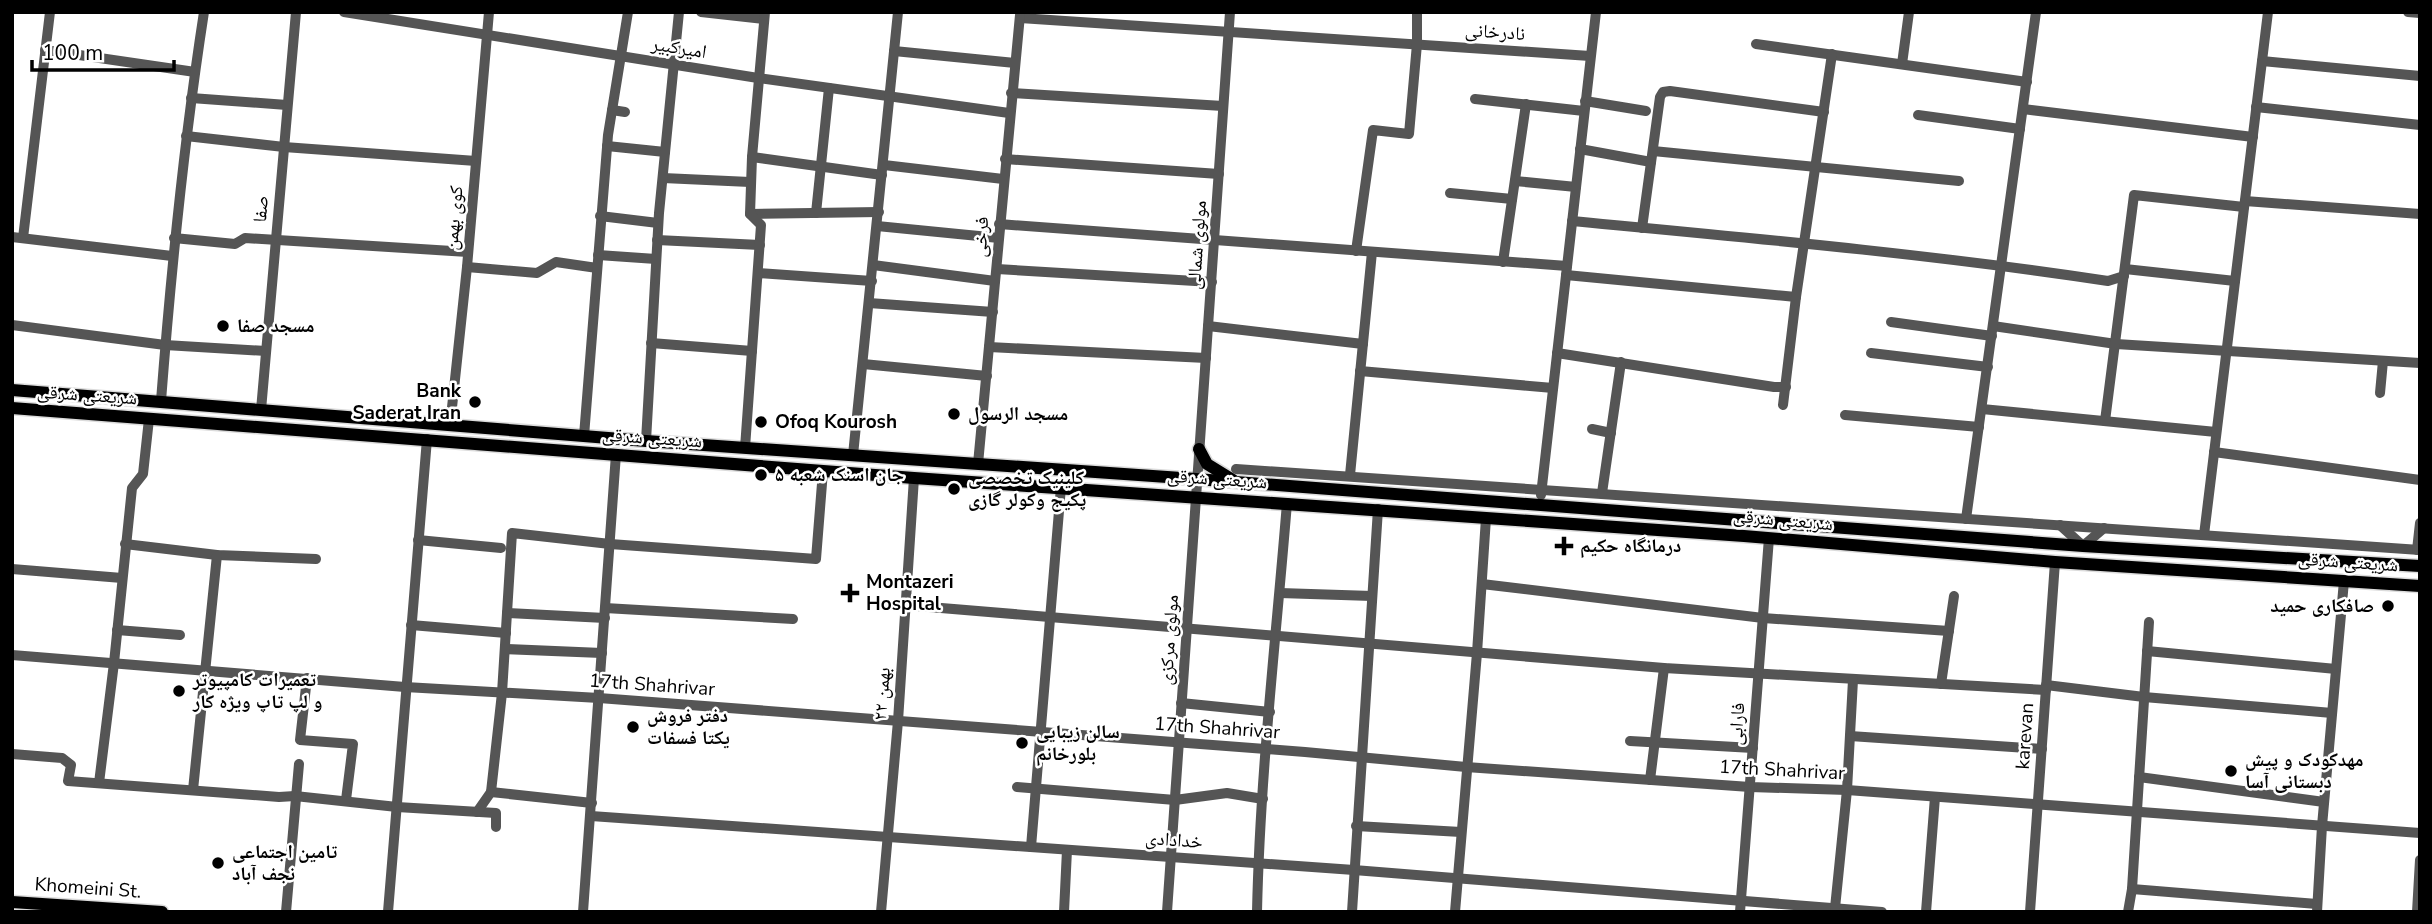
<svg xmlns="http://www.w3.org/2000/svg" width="2432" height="924" viewBox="0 0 2432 924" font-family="'Nunito Sans','Noto Naskh Arabic',sans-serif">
<rect width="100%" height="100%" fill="#fff"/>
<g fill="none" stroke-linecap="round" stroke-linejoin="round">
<!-- major casing -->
<g stroke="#dbdbdb" stroke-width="15">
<g id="major">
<path d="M12,390L646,441L1196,479L2083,546L2420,566"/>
<path d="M12,408L914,478L1744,536L2055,562L2420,586"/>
<path d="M1199,449L1207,464L1233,480"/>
<path d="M12,902L162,912"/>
</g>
</g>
<!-- minor -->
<g stroke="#555" stroke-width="10">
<path d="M344,12L758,78L1009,113"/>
<path d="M701,12L764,19"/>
<path d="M2408,12L2420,13"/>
<path d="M1020,18L1590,56"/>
<path d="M1756,44L2027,82"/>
<path d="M45,50L195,72"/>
<path d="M894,51L1015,63"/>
<path d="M2262,61L2420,76"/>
<path d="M1902,64L1909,12"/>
<path d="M1011,93L1223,106"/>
<path d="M191,98L287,105"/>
<path d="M1475,99L1584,111"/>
<path d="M1585,101L1646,111"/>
<path d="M2256,107L2420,125"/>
<path d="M2023,109L2253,137"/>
<path d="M612,110L625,112"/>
<path d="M1918,115L2020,129"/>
<path d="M186,136L284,147L476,161"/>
<path d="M607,146L665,152"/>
<path d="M1580,149L1651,162"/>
<path d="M1653,151L1959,181"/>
<path d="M752,157L882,175"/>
<path d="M1005,159L1219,174"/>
<path d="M884,165L1003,179"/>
<path d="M663,178L750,182"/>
<path d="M1515,181L1576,187"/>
<path d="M1450,193L1512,199"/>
<path d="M2245,201L2420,214"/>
<path d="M816,213L829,88"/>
<path d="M750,214L879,212"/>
<path d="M600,216L658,223"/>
<path d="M1572,221C1751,238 1930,254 2108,281L2124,276"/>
<path d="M999,224L1567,266"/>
<path d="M877,226L999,238"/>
<path d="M1642,228L1660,97L1663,92L1670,91L1824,112"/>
<path d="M12,237L172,256"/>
<path d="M23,238L50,12"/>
<path d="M174,238L235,244L245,238L468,252"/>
<path d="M657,240L760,245"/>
<path d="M1356,251L1373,130L1409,134L1417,44V12"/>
<path d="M598,255L656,259"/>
<path d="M1503,262L1526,104"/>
<path d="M873,265L995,281"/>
<path d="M467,267L537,273L556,262L597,268"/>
<path d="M997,269L1212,282"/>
<path d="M2125,269L2235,281"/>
<path d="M758,273L872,281"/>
<path d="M1566,275L1796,297"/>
<path d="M869,303L993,312"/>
<path d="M1891,322L1992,336"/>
<path d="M12,325L165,345L266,351"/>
<path d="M1208,326L1363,344"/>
<path d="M1993,326L2116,344L2420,363"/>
<path d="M651,343L752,351"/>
<path d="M989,347L1206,358"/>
<path d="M1557,353L1774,387H1786"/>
<path d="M1871,353L1988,367"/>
<path d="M863,364L987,376"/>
<path d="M1360,371L1553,388"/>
<path d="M2380,393L2383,361"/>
<path d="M161,401C171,271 184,141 204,12"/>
<path d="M1783,405L1796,297L1832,54"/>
<path d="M1982,409L2216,432"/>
<path d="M261,410L296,12"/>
<path d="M1845,415L1979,427"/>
<path d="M2105,421L2134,195L2244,207"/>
<path d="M450,426L467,267L489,12"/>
<path d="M1592,429L1611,433"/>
<path d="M584,436L608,135L628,12"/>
<path d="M646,441L659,213L679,12"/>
<path d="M745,448L761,225L750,214L752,157L765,12"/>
<path d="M2214,452L2420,480"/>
<path d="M853,455L898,12"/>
<path d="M978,464L1020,15"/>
<path d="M1236,469L2420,550"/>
<path d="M1350,475L1372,252"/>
<path d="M1602,493L1621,362"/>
<path d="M1541,495L1596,12"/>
<path d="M1966,519L2036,12"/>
<path d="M2060,525L2083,546L2104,528"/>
<path d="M2204,535L2268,12"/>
<path d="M418,540L501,548"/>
<path d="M125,544L217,555L316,559"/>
<path d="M2417,550L2420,523"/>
<path d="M12,569L122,578"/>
<path d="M1482,584L1763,618L1949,631"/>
<path d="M1280,593L1372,596"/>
<path d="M905,605L1664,668L2046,690"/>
<path d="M605,608L793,619"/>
<path d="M507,613L605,618"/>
<path d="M411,625L506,633"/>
<path d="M117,630L180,635"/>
<path d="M505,649L602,653"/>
<path d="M2147,651L2336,669"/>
<path d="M12,655L405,687L599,698L1305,752L1466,767L1750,787L1847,790L2420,833"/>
<path d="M307,678L300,740L353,744L346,800"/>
<path d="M1941,684L1954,596"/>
<path d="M2046,685L2144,697L2332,713"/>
<path d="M1181,703L1270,712"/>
<path d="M1850,736L2042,749"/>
<path d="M1630,741L1753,748"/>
<path d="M12,754L62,758L71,765L68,781L279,797L295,796L397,807L496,813V827"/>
<path d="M2139,777L2324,802"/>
<path d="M1650,780L1664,668"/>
<path d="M99,783L114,663L132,488L143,474L149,419"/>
<path d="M1017,787L1175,800L1227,793L1263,799"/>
<path d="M193,790L217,555"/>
<path d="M491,792L592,803"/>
<path d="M477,812L491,792L502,693L512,533L610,544L816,559L823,471"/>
<path d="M591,816L1354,870L1882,912"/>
<path d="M1356,826L1461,832"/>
<path d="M1031,847L1061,487"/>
<path d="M2132,889L2317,904"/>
<path d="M1835,908L1847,790L1853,680"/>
<path d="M286,912L299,764"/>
<path d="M388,912L427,439"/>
<path d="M583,912L616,454"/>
<path d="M881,912L898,721L914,478"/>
<path d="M1064,912L1067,850"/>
<path d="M1167,912L1230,12"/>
<path d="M1257,912C1260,775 1276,639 1287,503"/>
<path d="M1352,912L1378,509"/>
<path d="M1455,912L1477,653L1486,518"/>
<path d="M1740,912L1769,538"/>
<path d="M1926,912L1935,797"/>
<path d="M2030,912L2055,562"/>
<path d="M2128,912L2132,889L2149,622"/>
<path d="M2317,912L2322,826L2344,581"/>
<path d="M2417,912L2420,860"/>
</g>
<!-- major -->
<use href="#major" stroke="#000" stroke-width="12"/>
</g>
<!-- markers -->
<g fill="#000" stroke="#fff" stroke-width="2.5">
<circle cx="223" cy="326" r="7"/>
<circle cx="475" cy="402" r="7"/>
<circle cx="954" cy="414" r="7"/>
<circle cx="761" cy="422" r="7"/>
<circle cx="761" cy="475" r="7"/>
<circle cx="954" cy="489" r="7"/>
<path d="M1560.5 535.5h7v7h7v7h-7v7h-7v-7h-7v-7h7z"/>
<path d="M846.5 582.5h7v7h7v7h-7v7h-7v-7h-7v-7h7z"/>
<circle cx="2388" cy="606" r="7"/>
<circle cx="179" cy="691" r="7"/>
<circle cx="633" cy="727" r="7"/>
<circle cx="1022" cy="743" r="7"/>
<circle cx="2231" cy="771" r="7"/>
<circle cx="218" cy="863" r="7"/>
</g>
<g text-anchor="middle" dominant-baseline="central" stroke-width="5" stroke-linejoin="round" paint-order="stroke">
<!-- street labels -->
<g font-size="19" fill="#000" stroke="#fff">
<text transform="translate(1495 32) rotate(4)">نادرخانی</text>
<text transform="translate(679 48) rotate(9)">امیرکبیر</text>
<text transform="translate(261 209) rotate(-85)">صفا</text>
<text transform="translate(454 218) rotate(-85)">کوی بهمن</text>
<text transform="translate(981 237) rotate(-86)">فرخی</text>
<text transform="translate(1197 245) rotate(-86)">مولوی شمالی</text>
<text transform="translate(87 395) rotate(4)">شریعتی شرقی</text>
<text transform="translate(652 438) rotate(4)">شریعتی شرقی</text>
<text transform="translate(1217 479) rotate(4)">شریعتی شرقی</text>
<text transform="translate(1783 520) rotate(5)">شریعتی شرقی</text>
<text transform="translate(2348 562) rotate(4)">شریعتی شرقی</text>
<text transform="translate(1169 640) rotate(-86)">مولوی مرکزی</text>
<text transform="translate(652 685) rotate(4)">17th Shahrivar</text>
<text transform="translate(882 694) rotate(-86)">۲۲ بهمن</text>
<text transform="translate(1737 724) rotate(-86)">فارابی</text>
<text transform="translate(1217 728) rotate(4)">17th Shahrivar</text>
<text transform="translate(2025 736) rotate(-86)">karevan</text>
<text transform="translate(1782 770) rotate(3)">17th Shahrivar</text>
<text transform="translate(1174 840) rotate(4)">خدادادی</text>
<text transform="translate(88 888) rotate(4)">Khomeini St.</text>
</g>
<!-- poi labels -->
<g font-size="19" font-weight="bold" fill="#000" stroke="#fff" text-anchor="start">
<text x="237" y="326">مسجد صفا</text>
<text x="461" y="391" text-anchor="end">Bank<tspan x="461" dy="22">Saderat Iran</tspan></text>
<text x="968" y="414">مسجد الرسول</text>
<text x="775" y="422">Ofoq Kourosh</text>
<text x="775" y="475">جان اسنک شعبه ۵</text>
<text x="968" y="478">کلینیک تخصصی<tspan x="968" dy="22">پکیج وکولر گازی</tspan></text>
<text x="1580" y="546">درمانگاه حکیم</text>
<text x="866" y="582">Montazeri<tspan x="866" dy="22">Hospital</tspan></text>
<text x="2374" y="606" text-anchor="end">صافکاری حمید</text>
<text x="193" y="680">تعمیرات کامپیوتر<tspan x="193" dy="22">و لپ تاپ ویژه کار</tspan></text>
<text x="647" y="716">دفتر فروش<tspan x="647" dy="22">یکتا فسفات</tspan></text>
<text x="1036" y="732">سالن زیبایی<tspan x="1036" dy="22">بلورخانم</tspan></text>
<text x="2245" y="760">مهدکودک و پیش<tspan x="2245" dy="22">دبستانی آسا</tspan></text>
<text x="232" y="852">تامین اجتماعی<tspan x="232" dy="22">نجف آباد</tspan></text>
</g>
</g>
<!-- border -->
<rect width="2432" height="924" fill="none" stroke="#000000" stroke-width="28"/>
<!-- scale -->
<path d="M32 60v10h142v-10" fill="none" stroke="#000000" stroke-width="3.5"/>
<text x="42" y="60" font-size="21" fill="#000000" stroke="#ffffff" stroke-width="5" paint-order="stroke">100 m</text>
</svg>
